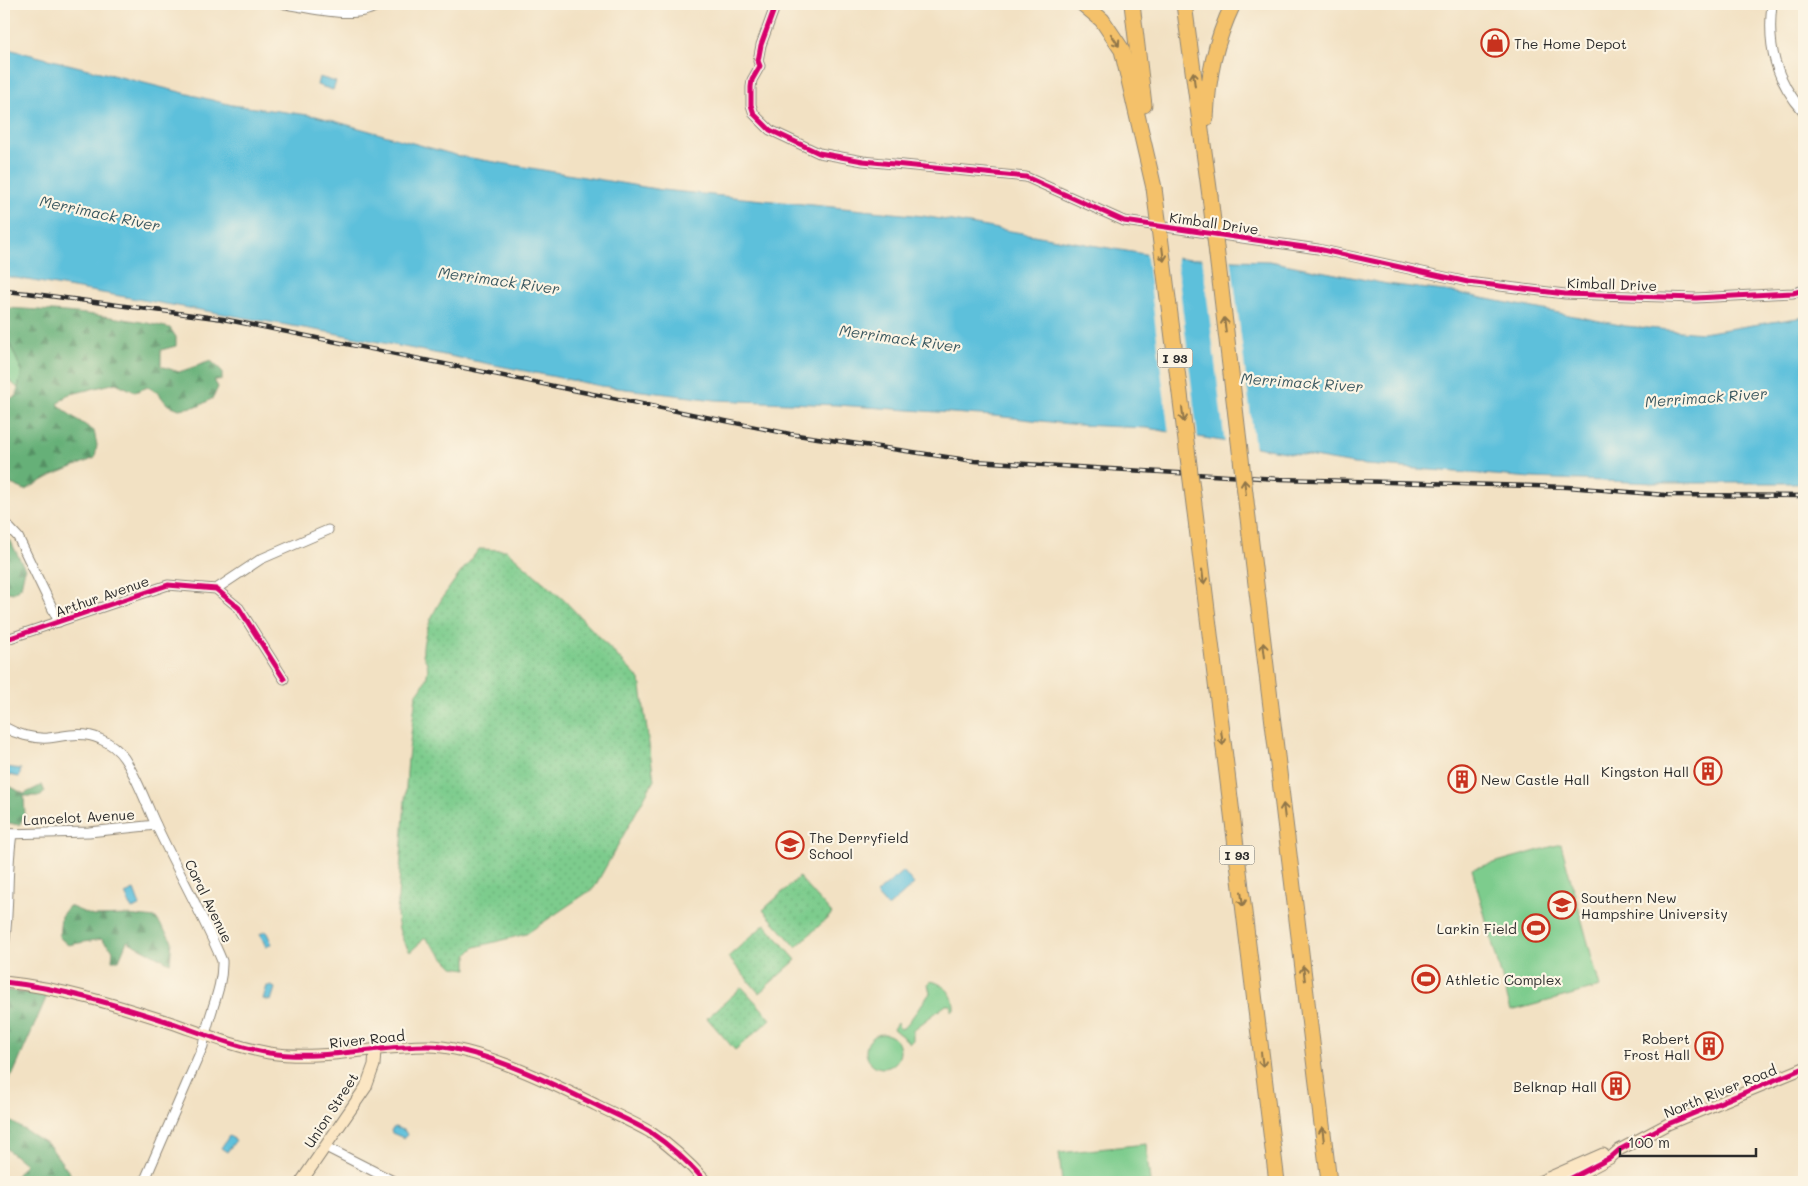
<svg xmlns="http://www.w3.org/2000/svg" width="1808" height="1186" viewBox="0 0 1808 1186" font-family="Mali,sans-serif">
<defs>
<pattern id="forest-firs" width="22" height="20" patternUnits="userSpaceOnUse" patternTransform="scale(1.25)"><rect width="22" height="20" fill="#66b078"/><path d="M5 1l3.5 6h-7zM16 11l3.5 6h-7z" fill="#548f63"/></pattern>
<pattern id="park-dots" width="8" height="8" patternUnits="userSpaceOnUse" patternTransform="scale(1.25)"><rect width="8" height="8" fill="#7dcc8d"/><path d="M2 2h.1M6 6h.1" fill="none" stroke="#6caf7a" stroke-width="1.8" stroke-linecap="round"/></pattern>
</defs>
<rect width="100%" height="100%" fill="#fcf5e5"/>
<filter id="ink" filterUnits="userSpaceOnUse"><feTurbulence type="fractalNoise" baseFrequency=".02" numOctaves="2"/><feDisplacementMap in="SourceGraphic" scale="10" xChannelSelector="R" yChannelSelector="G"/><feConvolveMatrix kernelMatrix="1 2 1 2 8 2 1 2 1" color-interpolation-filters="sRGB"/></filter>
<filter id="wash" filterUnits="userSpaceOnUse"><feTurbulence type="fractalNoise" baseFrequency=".0096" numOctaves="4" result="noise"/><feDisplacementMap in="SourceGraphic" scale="20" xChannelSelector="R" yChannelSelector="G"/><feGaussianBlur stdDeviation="1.12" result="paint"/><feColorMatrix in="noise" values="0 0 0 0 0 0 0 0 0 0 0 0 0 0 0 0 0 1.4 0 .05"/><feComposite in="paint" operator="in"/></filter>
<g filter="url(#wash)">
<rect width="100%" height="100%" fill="#f2e1c3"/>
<!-- grass -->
<g fill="#7dcc8d" stroke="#547c5c">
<path d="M4,331L22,371L18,388L4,376Z"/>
<path d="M1561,844L1600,987L1511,1011L1472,869Z"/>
<path d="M931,981C945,984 955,995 954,1010L951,1011V1005H946L913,1030V1040L910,1043L893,1029L897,1023L900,1029L905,1027L930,993L928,984Z"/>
<circle cx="883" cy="1051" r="17"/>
<path d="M1146,1144L1150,1182H1062L1059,1153Z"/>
</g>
<!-- forest -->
<g fill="url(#forest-firs)" stroke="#486e52">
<path d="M6,308C61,311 116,315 170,328L176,337V346L161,350V366L179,372L211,361L222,371V380H214L218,387L213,398L199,406L179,409L167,404L158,393L148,387L135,392L116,383L67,395L58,404L69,414L94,431L97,445L95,458L53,475L25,490L4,481V400L16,397L22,371L4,331V311Z"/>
<path d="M7,540L11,542L25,569L21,587L13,593L4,591V548Z"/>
<path d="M4,783L24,794L42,785L45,792L39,796H24L25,816L19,825L4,822Z"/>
<path d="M69,906L93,916L127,915L156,918L172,941L170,963L127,941L119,960H112L113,950L101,939L68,945L59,937L61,916Z"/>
<path d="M4,990L47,996L14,1072L4,1085Z"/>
<path d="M4,1117L49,1145L71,1175L66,1182H11L25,1164L4,1147Z"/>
</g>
<!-- park -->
<g fill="url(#park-dots)" stroke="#547c5c">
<path d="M479,549L506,550L564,600L640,680L654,780L594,888L526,934L475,947L467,955V969L453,967L425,938L410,952C401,939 397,927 397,912L408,758L416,695C423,687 430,675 427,663C426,660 423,657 423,653C422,643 427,629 431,619C442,593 463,571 479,549Z"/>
<path d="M799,877L832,914L796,947L763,910Z"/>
<path d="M765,924L796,960L759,993L728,957Z"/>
<path d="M742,987L771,1019L735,1050L707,1018Z"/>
</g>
<!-- water -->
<g fill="#5dc0db" stroke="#447683">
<path d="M4,48L232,105L316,116L459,156L662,190L923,216L1167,258L1269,261L1387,284L1452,292L1625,326L1702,333L1804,317V483H1654L1532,478L1354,464L1147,428L1079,425L994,416L838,405L715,400L601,386L333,333L4,276Z"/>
<path d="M319,77L336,82L333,90L317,85Z"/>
<path d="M6,767L21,769L19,777L5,774Z"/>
<path d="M903,871L914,884L888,907L876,894Z"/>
<path d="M134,890L140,906L132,909L125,894Z"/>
<path d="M266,931L272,944L266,947L260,934Z"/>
<path d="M267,986H271L275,988L271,1001L263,999Z"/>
<path d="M395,1127L405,1131L407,1135L404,1138L392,1133L391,1130Z"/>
<path d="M229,1136L236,1140L227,1152L221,1148Z"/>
</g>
<!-- pier -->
<g fill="#f2e1c3">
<path d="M1146,251L1176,255L1198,439L1169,434Z"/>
<path d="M1202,256L1231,257L1255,449L1225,444Z"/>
</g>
</g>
<g filter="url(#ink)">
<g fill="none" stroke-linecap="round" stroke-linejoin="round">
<!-- street casing -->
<g stroke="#8e8677" stroke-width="11">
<g id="street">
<path d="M285,4C310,8 359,21 379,4"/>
<path d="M776,4L761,45L758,61L760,66L752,80L751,87V105L754,114L770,130L819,153L863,161L1026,177L1124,221L1318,249L1468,282L1565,294L1696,298L1793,293L1804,290"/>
<path d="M1772,4C1767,46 1775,80 1804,112"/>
<path d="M4,522L18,537L59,622"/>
<path d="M216,589L261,559L328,530"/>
<path d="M4,640L168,585L216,589L239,608L284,679"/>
<path d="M4,727C16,734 33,739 48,738C66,736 82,731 100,739C110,743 118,749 124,758C138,779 146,804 157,827C178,872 203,915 222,961C223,990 207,1016 203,1046L144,1182"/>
<path d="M4,834L89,832L156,825"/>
<path d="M4,946C10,909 6,871 12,834"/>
<path d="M326,1147L395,1182"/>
</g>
</g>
<!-- secondary casing -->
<g stroke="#8e8677" stroke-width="13">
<g id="secondary">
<path d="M4,982C62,988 116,1005 172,1023C204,1034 236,1047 269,1053C322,1061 374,1046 427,1046C477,1046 551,1083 596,1105C614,1114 633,1122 650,1132C671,1146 690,1164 706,1182"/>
<path d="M301,1182L366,1087L374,1065L375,1050"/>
<path d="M1539,1182L1603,1154"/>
<path d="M1564,1182L1610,1158L1619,1150L1668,1124L1804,1068"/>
</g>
</g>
<!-- highway casing -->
<g stroke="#8e8677" stroke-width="17">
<g id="highway">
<path d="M1083,4L1102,20L1122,50L1154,188"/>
<path d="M1132,4L1144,105"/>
<path d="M1184,4L1210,196"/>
<path d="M1206,118C1208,76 1215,42 1233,4"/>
<path d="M1197,528L1277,1182"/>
<path d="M1250,535L1329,1182"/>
</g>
</g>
<!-- street -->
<use href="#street" stroke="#fff" stroke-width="9"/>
<!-- secondary -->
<use href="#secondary" stroke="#fbe6c3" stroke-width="11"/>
<!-- highway -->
<use href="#highway" stroke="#f4c16a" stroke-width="15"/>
<!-- rail casing -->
<g stroke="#2b2b2b" stroke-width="4.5">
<path id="rail" d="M4,291L27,293L223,319L790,434L974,461L1280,479L1568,487L1665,495L1804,496"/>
</g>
<!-- rail -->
<use href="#rail" stroke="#fcf5e5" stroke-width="2.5" stroke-dasharray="8" stroke-linecap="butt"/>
<!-- highway-bridge casing -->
<g stroke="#8e8677" stroke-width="17" stroke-linecap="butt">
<g id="highway-bridge">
<path d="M1154,188L1197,528"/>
<path d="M1210,196L1250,535"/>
</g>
</g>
<!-- highway-bridge -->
<use href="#highway-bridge" stroke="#f4c16a" stroke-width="15"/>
<!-- cycleway casing -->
<g stroke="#fcf5e5" stroke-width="8">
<g id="cycleway">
<path d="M776,4L761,45L758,61L760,66L752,80L751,87V105L754,114L770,130L819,153L863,161L1026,177L1124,221L1318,249L1468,282L1565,294L1696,298L1793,293L1804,290"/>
<path d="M4,640L168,585L216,589L239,608L284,679"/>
<path d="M4,982C62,988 116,1005 172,1023C204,1034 236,1047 269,1053C322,1061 374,1046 427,1046C477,1046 551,1083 596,1105C614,1114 633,1122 650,1132C671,1146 690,1164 706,1182"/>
<path d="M1564,1182L1610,1158L1619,1150L1668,1124L1804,1068"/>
</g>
</g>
<!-- cycleway -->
<use href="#cycleway" stroke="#d6006c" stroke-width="5"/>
</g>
<!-- one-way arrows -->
<defs><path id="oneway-shaft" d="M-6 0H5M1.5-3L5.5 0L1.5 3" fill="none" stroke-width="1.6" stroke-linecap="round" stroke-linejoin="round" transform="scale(1.25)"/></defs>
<g stroke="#90764a">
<use href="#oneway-shaft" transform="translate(1115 40) rotate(56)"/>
<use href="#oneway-shaft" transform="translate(1194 79) rotate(-97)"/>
<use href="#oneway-shaft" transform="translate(1163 254) rotate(83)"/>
<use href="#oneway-shaft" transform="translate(1225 325) rotate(-97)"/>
<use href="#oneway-shaft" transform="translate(1183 415) rotate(83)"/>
<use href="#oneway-shaft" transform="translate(1245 487) rotate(-97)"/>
<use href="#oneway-shaft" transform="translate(1203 577) rotate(83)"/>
<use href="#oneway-shaft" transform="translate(1264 650) rotate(-97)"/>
<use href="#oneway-shaft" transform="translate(1222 738) rotate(83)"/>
<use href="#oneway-shaft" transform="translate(1284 811) rotate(-97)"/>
<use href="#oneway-shaft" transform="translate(1242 899) rotate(83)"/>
<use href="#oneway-shaft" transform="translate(1304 973) rotate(-97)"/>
<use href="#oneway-shaft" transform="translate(1262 1060) rotate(83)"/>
<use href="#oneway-shaft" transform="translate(1323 1134) rotate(-97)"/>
</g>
</g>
<!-- icons -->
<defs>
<g id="shop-ring" transform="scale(1.4375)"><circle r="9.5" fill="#fcf5e5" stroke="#c8321e" stroke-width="1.5"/><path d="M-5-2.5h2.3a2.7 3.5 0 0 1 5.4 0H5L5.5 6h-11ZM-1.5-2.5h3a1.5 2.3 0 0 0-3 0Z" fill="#c8321e"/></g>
<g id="building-ring" transform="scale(1.4375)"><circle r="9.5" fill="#fcf5e5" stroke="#c8321e" stroke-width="1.5"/><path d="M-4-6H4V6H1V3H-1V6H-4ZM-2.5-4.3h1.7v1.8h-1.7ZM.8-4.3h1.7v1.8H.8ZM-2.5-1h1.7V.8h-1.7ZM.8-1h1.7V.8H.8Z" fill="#c8321e"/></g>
<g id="school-ring" transform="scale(1.4375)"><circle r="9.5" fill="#fcf5e5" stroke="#c8321e" stroke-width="1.5"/><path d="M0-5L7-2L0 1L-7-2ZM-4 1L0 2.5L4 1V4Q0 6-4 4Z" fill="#c8321e"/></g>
<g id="university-ring" transform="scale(1.4375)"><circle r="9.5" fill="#fcf5e5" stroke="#c8321e" stroke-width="1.5"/><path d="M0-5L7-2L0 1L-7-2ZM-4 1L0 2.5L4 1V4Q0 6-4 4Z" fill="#c8321e"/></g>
<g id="stadium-ring" transform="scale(1.4375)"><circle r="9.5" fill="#fcf5e5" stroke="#c8321e" stroke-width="1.5"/><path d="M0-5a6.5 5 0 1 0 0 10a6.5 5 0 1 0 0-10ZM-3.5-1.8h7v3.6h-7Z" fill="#c8321e"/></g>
</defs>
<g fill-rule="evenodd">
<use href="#shop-ring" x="1495" y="43"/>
<use href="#building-ring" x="1708" y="771"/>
<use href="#building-ring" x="1462" y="779"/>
<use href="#school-ring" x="790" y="845"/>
<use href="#university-ring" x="1562" y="905"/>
<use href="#stadium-ring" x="1536" y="928"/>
<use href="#stadium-ring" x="1426" y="979"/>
<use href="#building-ring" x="1709" y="1046"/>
<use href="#building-ring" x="1616" y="1086"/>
</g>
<g text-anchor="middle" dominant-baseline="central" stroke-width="4.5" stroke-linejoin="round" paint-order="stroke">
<!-- shield labels -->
<g fill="#fcf5e5" stroke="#6a6863" stroke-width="1">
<rect x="1157.5" y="348.5" width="35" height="19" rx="4"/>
<rect x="1219.5" y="845.5" width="35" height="19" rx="4"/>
</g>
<g font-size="12" font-weight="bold" fill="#2b2b2b">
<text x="1175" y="358">I 93</text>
<text x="1237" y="855">I 93</text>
</g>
<!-- poi labels -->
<g font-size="14" fill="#2b2b2b" stroke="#fcf5e5" text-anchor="start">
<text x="1514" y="43">The Home Depot</text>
<text x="1689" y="771" text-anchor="end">Kingston Hall</text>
<text x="1481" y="779">New Castle Hall</text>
<text x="809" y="837">The Derryfield<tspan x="809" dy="16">School</tspan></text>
<text x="1581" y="897">Southern New<tspan x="1581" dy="16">Hampshire University</tspan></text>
<text x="1517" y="928" text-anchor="end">Larkin Field</text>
<text x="1445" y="979">Athletic Complex</text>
<text x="1690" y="1038" text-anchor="end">Robert<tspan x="1690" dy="16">Frost Hall</tspan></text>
<text x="1597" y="1086" text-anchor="end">Belknap Hall</text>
</g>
<!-- street labels -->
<g font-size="14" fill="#2b2b2b" stroke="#fcf5e5">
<text transform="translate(1214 223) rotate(8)">Kimball Drive</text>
<text transform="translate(1612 284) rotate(2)">Kimball Drive</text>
<text transform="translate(102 596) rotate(-19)">Arthur Avenue</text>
<text transform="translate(79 817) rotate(-3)">Lancelot Avenue</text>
<text transform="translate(209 901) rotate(64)">Coral Avenue</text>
<text transform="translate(367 1039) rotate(-6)">River Road</text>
<text transform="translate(1720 1091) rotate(-22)">North River Road</text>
<text transform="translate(331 1110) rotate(-57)">Union Street</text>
</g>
<!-- water labels -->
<g font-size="15" font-style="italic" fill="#3a5860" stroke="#fcf5e5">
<text transform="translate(100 213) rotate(12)">Merrimack River</text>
<text transform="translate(499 280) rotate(8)">Merrimack River</text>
<text transform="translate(900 338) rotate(8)">Merrimack River</text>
<text transform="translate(1302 382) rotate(4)">Merrimack River</text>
<text transform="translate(1706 397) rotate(-4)">Merrimack River</text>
</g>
</g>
<!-- margin -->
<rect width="1808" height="1186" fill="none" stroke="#fcf5e5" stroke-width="20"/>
<!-- scale -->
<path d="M1620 1148v8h136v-8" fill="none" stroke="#2b2b2b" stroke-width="2.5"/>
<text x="1628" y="1148" font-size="15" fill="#2b2b2b" stroke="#fcf5e5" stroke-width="4" paint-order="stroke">100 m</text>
</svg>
